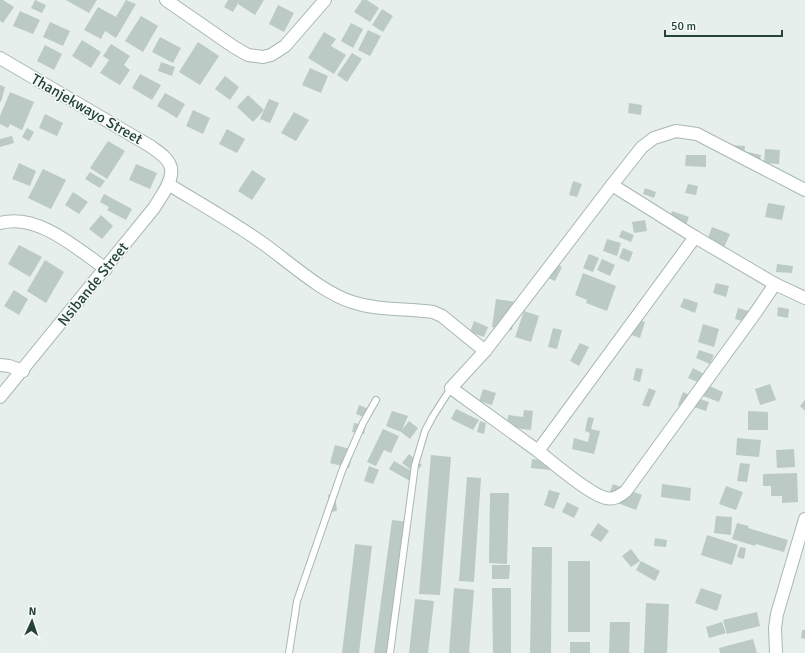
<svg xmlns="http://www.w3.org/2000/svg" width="805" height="653" viewBox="0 0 805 653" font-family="Signika,sans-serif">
<rect width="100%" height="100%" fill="#e6efeb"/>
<!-- building -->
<g fill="#bbcac4">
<path d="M0,0H3L14,7L3,23L0,21Z"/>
<path d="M35,0L46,5L42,13L31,8Z"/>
<path d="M66,0H97L89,13Z"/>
<path d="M126,0L136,4L116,38L105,31L101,39L84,30L98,7L116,17Z"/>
<path d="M228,0H240L233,12L224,7Z"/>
<path d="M240,0H264L255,15L238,4Z"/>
<path d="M362,0H367L379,8L370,22L354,12Z"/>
<path d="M278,5L294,13L284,32L269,24Z"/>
<path d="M382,9L393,16L383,32L372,25Z"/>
<path d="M20,11L40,20L33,34L13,26Z"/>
<path d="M141,16L158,26L143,52L125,41Z"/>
<path d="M50,22L70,31L63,46L43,37Z"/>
<path d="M351,23L363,29L353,48L341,41Z"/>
<path d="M368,30L381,36L370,56L358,50Z"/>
<path d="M324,32L336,39L331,46L346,55L334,74L308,58Z"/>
<path d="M160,37L181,48L173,63L152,52Z"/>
<path d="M82,40L101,52L91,68L72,56Z"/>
<path d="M198,42L219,56L200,85L179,72Z"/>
<path d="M111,44L130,56L124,65L130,70L120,85L100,73L109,60L103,56Z"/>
<path d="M45,45L62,54L54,70L37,61Z"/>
<path d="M352,53L362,59L347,82L337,75Z"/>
<path d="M161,62L175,67L172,76L158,71Z"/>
<path d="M310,68L328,76L321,93L302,85Z"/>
<path d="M140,74L161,85L152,100L132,88Z"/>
<path d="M225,76L239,87L230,100L215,89Z"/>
<path d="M0,85L5,87L1,102L0,101Z"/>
<path d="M10,92L34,102L22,130L10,124L8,128L0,124V116Z"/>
<path d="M165,93L185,104L177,118L157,106Z"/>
<path d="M248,95L264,110L253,122L237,107Z"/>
<path d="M269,99L279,103L270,123L260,119Z"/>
<path d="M629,103L642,105L641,115L628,113Z"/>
<path d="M193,110L210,118L203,134L186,126Z"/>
<path d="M294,112L309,120L296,141L281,133Z"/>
<path d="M45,114L63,123L57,136L39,128Z"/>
<path d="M27,128L34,132L29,141L22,137Z"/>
<path d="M227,129L245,139L237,153L219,144Z"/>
<path d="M12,136L14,143L0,147V139Z"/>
<path d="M108,141L125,151L107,179L90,168Z"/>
<path d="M732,145L745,146L744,157L731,156Z"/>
<path d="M765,149L780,150L779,164L764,163Z"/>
<path d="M748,152L761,155L759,165L746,162Z"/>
<path d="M686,155H706V167L685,166Z"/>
<path d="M19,163L36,171L30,186L12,179Z"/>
<path d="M136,164L157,173L150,189L129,180Z"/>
<path d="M43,169L66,180L51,209L28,198Z"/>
<path d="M252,170L266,179L252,200L238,191Z"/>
<path d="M90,172L105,181L100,188L85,179Z"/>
<path d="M573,181L582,184L577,197L569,195Z"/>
<path d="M688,184L698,186L696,195L685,193Z"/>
<path d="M645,188L656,192L654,198L643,194Z"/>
<path d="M73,192L88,202L79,214L65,205Z"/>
<path d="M104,194L132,209L126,220L107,210L109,207L100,202Z"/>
<path d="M768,203L785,206L782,220L765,217Z"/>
<path d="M672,211L689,217L686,225L669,220Z"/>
<path d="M101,215L113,226L102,239L89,229Z"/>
<path d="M645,220L647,231L634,233L632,222Z"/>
<path d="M712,227L730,234L722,252L705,246Z"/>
<path d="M622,230L634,235L631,242L619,237Z"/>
<path d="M607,239L621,243L617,256L603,251Z"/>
<path d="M19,245L42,257L30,277L8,264Z"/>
<path d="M623,248L633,252L629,262L619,258Z"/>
<path d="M589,254L599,258L593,272L583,268Z"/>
<path d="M602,259L615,265L610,276L597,270Z"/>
<path d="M45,260L64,272L46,303L27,291Z"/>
<path d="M552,262L562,267L555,281L544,276Z"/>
<path d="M777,264L793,266L792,273L776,272Z"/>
<path d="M583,273L616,286L607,311L586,303L587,300L575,295Z"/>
<path d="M716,283L729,286L726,297L713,293Z"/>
<path d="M14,290L28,299L19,315L4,306Z"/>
<path d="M684,298L698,303L695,313L680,307Z"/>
<path d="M496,299L516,302L512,330L492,327Z"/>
<path d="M778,307L789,309L788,318L777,316Z"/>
<path d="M738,308L752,312L749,323L735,319Z"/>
<path d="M524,311L539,316L531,342L515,337Z"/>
<path d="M631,318L645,322L640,338L626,333Z"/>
<path d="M474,321L488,327L484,337L470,332Z"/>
<path d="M703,324L719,329L714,347L698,342Z"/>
<path d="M553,328L562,330L557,349L548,347Z"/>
<path d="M580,343L589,347L579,366L570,361Z"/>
<path d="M699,350L714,355L710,364L696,358Z"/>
<path d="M636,368L643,369L640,382L633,380Z"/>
<path d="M693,368L704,374L700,383L688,378Z"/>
<path d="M770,384L776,400L760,405L755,389Z"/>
<path d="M707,385L723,392L719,402L703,396Z"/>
<path d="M649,388L656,391L649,407L642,405Z"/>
<path d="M483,389L496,393L492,405L479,401Z"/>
<path d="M683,392L692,396L687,409L678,405Z"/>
<path d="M697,398L709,402L706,411L694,407Z"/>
<path d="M805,400V411L800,406Z"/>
<path d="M359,405L369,409L366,418L356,414Z"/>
<path d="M456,409L479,420L473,430L451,419Z"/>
<path d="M524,410L533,411L531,430L507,427L508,415L523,417Z"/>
<path d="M392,411L408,416L402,430L409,421L418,428L410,439L401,432L386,426Z"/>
<path d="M748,411L768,412V430H748Z"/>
<path d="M588,417L594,418L591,429L600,431L594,454L572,449L574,438L588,442L590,433L585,431Z"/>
<path d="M480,421L486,423L484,434L477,432Z"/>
<path d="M354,423L366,425L364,434L352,432Z"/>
<path d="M383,429L399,436L391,453L384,450L376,466L367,462Z"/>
<path d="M737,438L761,440L759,457L736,455Z"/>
<path d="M335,445L354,450L349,468L330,463Z"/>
<path d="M794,449L795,467L777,468L776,450Z"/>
<path d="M409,454L422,465L415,473L402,463Z"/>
<path d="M431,455L451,457L440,595L419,594Z"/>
<path d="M532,459L551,461L550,470L531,468Z"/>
<path d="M394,461L415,473L410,481L389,469Z"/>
<path d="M740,463L750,464L747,482L737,481Z"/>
<path d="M369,466L379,470L373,484L364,481Z"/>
<path d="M797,473L798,502L782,503V496H771V486H763V474Z"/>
<path d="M467,477L481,478L474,582L459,581Z"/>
<path d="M613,484L642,495L636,510L607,499Z"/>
<path d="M662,484L691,488L690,501L661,497Z"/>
<path d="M726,486L743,492L736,510L719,504Z"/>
<path d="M549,490L560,493L554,509L544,505Z"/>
<path d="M490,493H509L507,564L489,563Z"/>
<path d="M335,494L337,511L330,512L328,495Z"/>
<path d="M567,502L579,508L574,518L562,512Z"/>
<path d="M716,516L732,517L731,535L714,533Z"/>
<path d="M392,520L409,522L392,653H374Z"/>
<path d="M598,523L609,531L601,542L590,535Z"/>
<path d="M737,523L749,526L748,528L788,540L784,552L756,544L755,546L732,539Z"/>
<path d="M707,535L738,545L732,565L701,555Z"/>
<path d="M655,538L667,540L666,547L654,546Z"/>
<path d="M355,544L372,546L359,653H342Z"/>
<path d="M532,547H552L551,653H530Z"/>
<path d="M740,547L746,548L744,559L737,557Z"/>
<path d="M631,549L640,561L631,567L622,556Z"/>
<rect x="568" y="561" width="22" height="71"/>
<path d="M641,561L660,571L655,581L636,570Z"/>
<path d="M492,565H510L509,579H492Z"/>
<path d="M454,588L474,590L469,653H449Z"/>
<path d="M492,588H511V653H493Z"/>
<path d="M701,588L722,595L717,611L695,603Z"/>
<path d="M415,599L434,601L428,653H409Z"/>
<path d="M646,603L669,604L667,653H644Z"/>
<path d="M757,612L760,626L727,634L723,620Z"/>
<path d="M610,622H630L629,653H609Z"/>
<path d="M722,622L726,633L709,638L706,627Z"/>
<path d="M802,630H805V639L801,638Z"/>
<path d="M753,639L757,653H720L719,648Z"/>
<rect x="570" y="642" width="20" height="11"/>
</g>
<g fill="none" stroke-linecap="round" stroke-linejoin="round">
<!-- service casing -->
<g stroke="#a8b8b2" stroke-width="8">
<g id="service">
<path d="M289,653L297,601L342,471L363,423L376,400"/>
<path d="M390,653L415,465L425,431L433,416L451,388"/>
</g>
</g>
<!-- minor casing -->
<g stroke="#a8b8b2" stroke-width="14">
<g id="minor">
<path d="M166,0L234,47L248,55L263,57L271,55L285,46L325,0"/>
<path d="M0,58L150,146C157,151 167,157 170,165C176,178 160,198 154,208L0,397"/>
<path d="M168,184C199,203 231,221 261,242C288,261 321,292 352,302C379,311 406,308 433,312L442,316L485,351"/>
<path d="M612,185L695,237L775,284L805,298"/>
<path d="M0,223C38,213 76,248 106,269"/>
<path d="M695,237L538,451L451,388L485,351L612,185L642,147L654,138L676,131L697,134L805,190"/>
<path d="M0,365L9,366L23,371"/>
<path d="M538,451C552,462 590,495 606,498C614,500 620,496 626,491L756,312L775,284"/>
<path d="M776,653L775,628L777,614L805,519"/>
</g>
</g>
<!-- service -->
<use href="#service" stroke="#fff" stroke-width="6"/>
<!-- minor -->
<use href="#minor" stroke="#fff" stroke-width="12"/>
</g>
<g text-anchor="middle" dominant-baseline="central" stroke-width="3" stroke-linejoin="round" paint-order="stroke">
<!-- street labels -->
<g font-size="15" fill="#24423a" stroke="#f7fbf9">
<text transform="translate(87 109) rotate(30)">Thanjekwayo Street</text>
<text transform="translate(93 284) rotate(-51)">Nsibande Street</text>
</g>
</g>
<!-- north arrow -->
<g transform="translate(32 621) rotate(3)" stroke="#f7fbf9" stroke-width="3" paint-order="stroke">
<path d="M0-3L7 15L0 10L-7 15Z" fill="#24423a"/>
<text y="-6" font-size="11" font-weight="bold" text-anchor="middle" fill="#24423a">N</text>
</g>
<!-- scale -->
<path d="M665 30v6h117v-6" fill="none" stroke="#24423a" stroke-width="2"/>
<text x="671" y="30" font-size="12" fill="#24423a" stroke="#f7fbf9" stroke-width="3" paint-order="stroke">50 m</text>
</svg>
